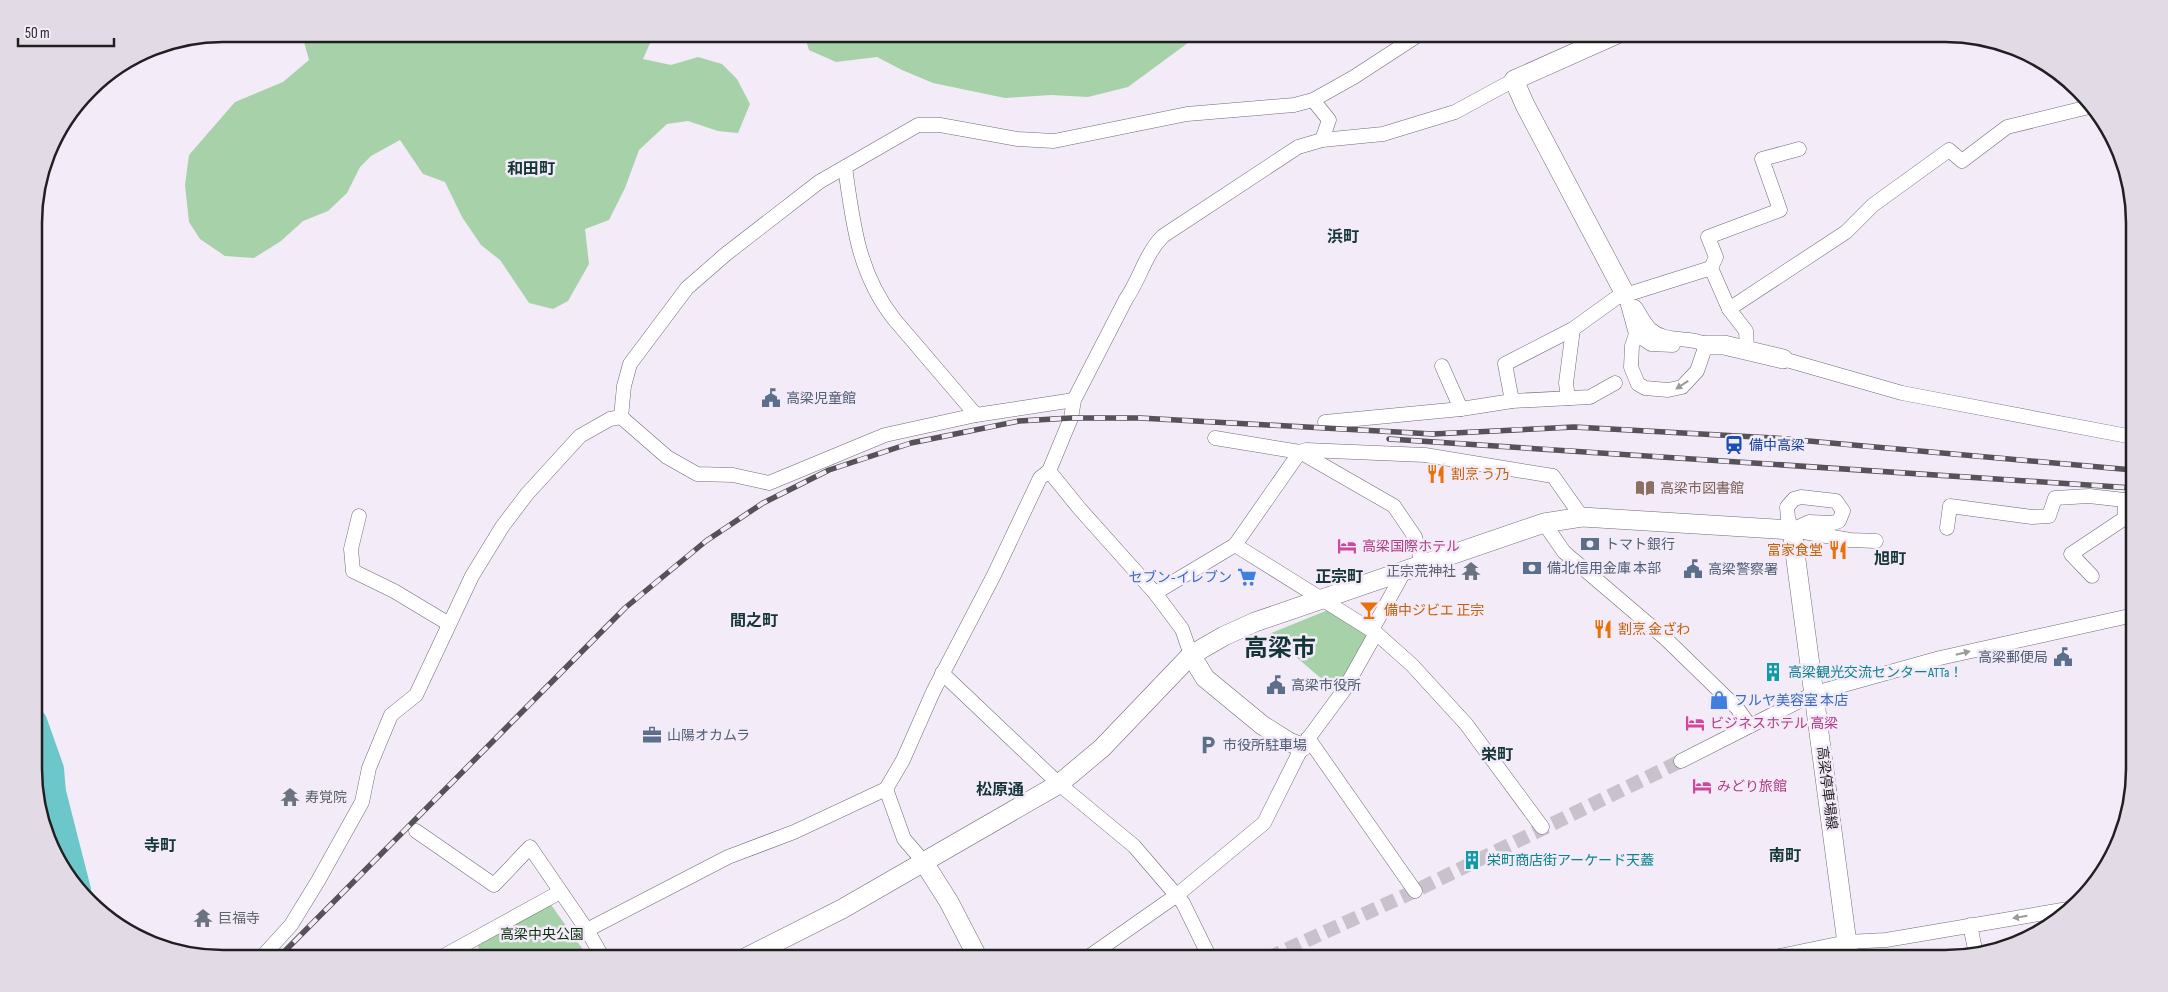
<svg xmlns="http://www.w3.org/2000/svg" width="2168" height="992" viewBox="0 0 2168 992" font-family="'Sofia Sans Condensed','Noto Sans JP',sans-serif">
<rect width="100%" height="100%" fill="#f3ebf7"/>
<!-- green -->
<g fill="#a7d1a8">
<path d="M295,34H654L643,59L671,65L698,57L722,64L737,79L750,104L738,133L718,131L688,121L667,124L639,150L625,188L609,220L585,229L589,264L568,301L553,309L529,303L500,260L481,245L462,217L445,182L423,174L400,140L371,156L360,167L347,193L328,211L303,221L281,241L254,258L225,256L200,239L189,222L185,185L189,155L235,102L283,82L309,60L304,42Z"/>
<path d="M804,34H1200L1128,87L1088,97L1051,95L1005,98L933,83L902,70L877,57L836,62L809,50Z"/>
<path d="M1328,610L1366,632L1368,640L1337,692L1269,634Z"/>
<path d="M549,902L589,958H484L477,945Z"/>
</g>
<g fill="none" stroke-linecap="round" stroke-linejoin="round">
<!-- river -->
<path stroke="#6bc7ca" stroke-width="24" d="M35,721L52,769L54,792L79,890"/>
<!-- street-tunnel -->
<path stroke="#c9c2cd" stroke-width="14" stroke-dasharray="14 7" stroke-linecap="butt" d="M1268,958L1415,891L1681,761"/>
<!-- street casing -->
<g stroke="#716b75" stroke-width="15">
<g id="street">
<path d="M1322,140L1329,120L1313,100L1354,77L1420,34"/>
<path d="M1799,149L1762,159L1780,210L1708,237L1716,257L1711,268L1729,309L1846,232L1873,205L1949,150L1962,161L2007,127L2093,106"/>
<path d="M845,167L918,125H940L1018,139L1054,141L1187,114L1294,105L1313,100"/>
<path d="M1625,294L1636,334L1632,346L1631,367L1638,384L1645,388L1668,390L1682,387L1697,371L1706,345"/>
<path d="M1635,307C1640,314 1644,323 1650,329C1666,344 1689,335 1706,345"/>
<path d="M1729,309L1746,331L1747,349"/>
<path d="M1636,334L1651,344L1673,345"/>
<path d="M1783,359L1902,393L2133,437"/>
<path d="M1442,366L1461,409L1512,401L1590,397L1615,383"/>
<path d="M1568,398L1566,383L1573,329"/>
<path d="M1512,401L1505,364L1573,329L1616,298L1711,268"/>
<path d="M621,417L624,386L630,364L687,288L726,254L819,182L845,167C853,224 858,273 894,319L976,415"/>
<path d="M1325,422L1461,409"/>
<path d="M1215,438L1300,452L1394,506L1415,537L1422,564"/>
<path d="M1049,471L1079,508L1155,593L1182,629L1191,655"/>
<path d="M1801,497L1836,501L1843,511L1839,521L1833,523L1809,522L1792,530L1788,518L1787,507L1794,499Z"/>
<path d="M359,516L351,549L353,571L394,591L449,624"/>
<path d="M1544,523L1564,552L1666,639L1737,708L1750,726"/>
<path d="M1947,528L1950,506L2032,517L2049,516L2055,498L2089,496L2133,501"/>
<path d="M1792,530L1850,540L1876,541"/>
<path d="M1235,545L1376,633L1412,665L1466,724L1542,827"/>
<path d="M2092,576L2071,554L2125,518V500"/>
<path d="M1155,593L1235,545L1300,452L1306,450L1425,455L1553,476L1582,517"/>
<path d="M1372,630L1405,570"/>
<path d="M942,673L1059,784L1134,846L1183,903L1210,958"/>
<path d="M1308,738L1415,891"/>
<path d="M1681,761L1815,693L1940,658L2134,615"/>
<path d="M886,789L904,839L923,861"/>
<path d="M416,831L494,885L530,847L587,930L603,958"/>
<path d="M1970,925L1976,954"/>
<path d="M587,930L728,857L794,832L886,789L903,760L933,692L994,575L1040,478L1049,471L1071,418L1074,400L1126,299C1140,279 1145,254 1163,236L1298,147L1322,140L1383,134L1455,112L1514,80"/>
<path d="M261,958L291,925L318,881L362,802L369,768L391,715L416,695L472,576L502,527L527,494L580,436L610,419L621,417L667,457L697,474L733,475L769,483L885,435L976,415L1074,400"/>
<path d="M440,958L560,892"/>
<path d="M1087,958L1177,895L1264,823L1302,747L1344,690L1376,633"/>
<path d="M1770,958L1847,942L1886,940L2068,909"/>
</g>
</g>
<!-- secondary casing -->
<g stroke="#716b75" stroke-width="20">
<g id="secondary">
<path d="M1617,34L1514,80L1525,105L1625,294"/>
<path d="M1706,345H1724L1783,359"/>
<path d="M1191,655L1205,678L1262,725L1289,742L1302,747"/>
<path d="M923,861L949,902L978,958"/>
<path d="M745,958L842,909L1059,784L1102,748L1191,655L1224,636L1255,622L1544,523L1582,517L1792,530L1849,958"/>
</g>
</g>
<!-- street -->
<use href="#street" stroke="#fff" stroke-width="14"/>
<!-- secondary -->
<use href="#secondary" stroke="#fff" stroke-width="19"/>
<!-- rail casing -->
<g stroke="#565258" stroke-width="5.5">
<g id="rail">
<path d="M1389,439L2133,488"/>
<path d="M278,958L625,608L706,541L763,503L829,470L911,443L1019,421L1071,418H1140L1433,434L1574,427L1774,438L2133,470"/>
</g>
</g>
<!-- rail -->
<use href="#rail" stroke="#f3ebf7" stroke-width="4" stroke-dasharray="11" stroke-linecap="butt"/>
</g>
<!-- one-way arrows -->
<defs><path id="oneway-solid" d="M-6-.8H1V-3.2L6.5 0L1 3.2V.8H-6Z" transform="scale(1.25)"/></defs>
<g fill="#9c9a9c">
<use href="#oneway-solid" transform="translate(1682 385) rotate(147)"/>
<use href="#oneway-solid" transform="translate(1963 653) rotate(-14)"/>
<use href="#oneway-solid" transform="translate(2020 917) rotate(171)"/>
</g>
<!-- icons -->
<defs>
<g id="civic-bare" transform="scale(1.5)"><path d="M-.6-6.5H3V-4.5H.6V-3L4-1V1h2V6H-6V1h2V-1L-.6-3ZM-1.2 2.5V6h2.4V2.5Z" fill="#5c6f8a" stroke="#f3ebf7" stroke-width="2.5" paint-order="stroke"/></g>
<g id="station-bare" transform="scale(1.5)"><path d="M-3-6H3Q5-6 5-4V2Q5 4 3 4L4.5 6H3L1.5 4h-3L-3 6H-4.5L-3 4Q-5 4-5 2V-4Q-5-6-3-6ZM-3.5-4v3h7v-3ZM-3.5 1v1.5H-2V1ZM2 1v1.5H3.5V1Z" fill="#1a4fb4" stroke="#f3ebf7" stroke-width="2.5" paint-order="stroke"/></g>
<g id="restaurant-bare" transform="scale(1.5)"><path d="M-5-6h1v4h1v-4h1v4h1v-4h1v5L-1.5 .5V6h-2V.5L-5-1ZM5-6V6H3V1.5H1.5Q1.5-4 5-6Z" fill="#e8710a" stroke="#f3ebf7" stroke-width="2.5" paint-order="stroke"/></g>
<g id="library-bare" transform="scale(1.5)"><path d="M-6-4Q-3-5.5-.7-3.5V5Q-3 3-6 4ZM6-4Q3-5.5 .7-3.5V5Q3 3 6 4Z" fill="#8d6e63" stroke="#f3ebf7" stroke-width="2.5" paint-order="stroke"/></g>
<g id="bank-bare" transform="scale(1.5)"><path d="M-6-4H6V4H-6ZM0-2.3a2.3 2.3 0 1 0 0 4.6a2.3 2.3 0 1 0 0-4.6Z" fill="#5c6f8a" stroke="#f3ebf7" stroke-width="2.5" paint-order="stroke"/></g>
<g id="hotel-bare" transform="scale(1.5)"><path d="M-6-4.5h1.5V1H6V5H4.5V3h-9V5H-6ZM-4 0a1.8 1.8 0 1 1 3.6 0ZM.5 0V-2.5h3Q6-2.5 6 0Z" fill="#d1479c" stroke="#f3ebf7" stroke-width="2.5" paint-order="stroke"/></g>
<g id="temple-bare" transform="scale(1.5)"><path d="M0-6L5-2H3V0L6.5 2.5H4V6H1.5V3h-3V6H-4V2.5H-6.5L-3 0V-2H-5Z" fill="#6b7280" stroke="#f3ebf7" stroke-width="2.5" paint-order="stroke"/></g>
<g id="supermarket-bare" transform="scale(1.5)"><path d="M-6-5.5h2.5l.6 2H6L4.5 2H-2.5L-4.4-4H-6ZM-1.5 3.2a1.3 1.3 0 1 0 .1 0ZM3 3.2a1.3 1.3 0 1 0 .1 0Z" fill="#3f7fe0" stroke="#f3ebf7" stroke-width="2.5" paint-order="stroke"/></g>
<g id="bar-bare" transform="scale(1.5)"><path d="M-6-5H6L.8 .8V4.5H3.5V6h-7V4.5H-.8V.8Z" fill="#e8710a" stroke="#f3ebf7" stroke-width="2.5" paint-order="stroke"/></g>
<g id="building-bare" transform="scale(1.5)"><path d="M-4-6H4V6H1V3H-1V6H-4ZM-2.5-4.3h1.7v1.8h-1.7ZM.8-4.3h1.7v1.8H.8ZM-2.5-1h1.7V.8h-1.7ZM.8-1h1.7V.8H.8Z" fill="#0f9aa8" stroke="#f3ebf7" stroke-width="2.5" paint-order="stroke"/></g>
<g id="shop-bare" transform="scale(1.5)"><path d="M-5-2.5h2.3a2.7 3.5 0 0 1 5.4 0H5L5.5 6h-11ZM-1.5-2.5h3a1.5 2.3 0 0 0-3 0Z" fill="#3f7fe0" stroke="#f3ebf7" stroke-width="2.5" paint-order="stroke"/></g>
<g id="office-bare" transform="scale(1.5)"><path d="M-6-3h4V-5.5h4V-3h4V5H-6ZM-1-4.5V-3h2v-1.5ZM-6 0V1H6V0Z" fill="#5c6f8a" stroke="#f3ebf7" stroke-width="2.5" paint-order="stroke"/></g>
<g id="parking-bare" transform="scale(1.5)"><path d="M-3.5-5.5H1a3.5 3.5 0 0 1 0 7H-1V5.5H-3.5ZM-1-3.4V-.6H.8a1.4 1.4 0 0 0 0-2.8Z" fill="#5c6f8a" stroke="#f3ebf7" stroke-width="2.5" paint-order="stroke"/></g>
</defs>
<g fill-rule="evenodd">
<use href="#civic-bare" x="771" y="398"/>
<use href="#station-bare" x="1734" y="445"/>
<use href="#restaurant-bare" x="1436" y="474"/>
<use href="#library-bare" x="1645" y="488"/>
<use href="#bank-bare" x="1590" y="544"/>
<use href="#hotel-bare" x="1347" y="546"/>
<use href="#restaurant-bare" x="1838" y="550"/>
<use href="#bank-bare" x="1532" y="568"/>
<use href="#civic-bare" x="1693" y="569"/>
<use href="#temple-bare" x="1471" y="571"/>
<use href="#supermarket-bare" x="1247" y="577"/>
<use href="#bar-bare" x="1369" y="610"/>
<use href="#restaurant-bare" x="1603" y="629"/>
<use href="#civic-bare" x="2063" y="657"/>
<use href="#building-bare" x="1773" y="672"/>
<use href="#civic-bare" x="1276" y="685"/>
<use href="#shop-bare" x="1719" y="700"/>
<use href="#hotel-bare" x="1695" y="723"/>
<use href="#office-bare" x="652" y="735"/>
<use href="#parking-bare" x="1208" y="745"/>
<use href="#hotel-bare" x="1702" y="786"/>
<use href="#temple-bare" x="290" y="797"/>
<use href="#building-bare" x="1472" y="860"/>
<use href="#temple-bare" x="203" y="918"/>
</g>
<g text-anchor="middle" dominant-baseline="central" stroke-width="5" stroke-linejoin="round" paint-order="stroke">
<!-- service labels -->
<g font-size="14" fill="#4e5e75" stroke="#f3ebf7" text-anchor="start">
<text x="786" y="398">高梁児童館</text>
<text x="1605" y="544">トマト銀行</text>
<text x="1547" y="568">備北信用金庫 本部</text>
<text x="1708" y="569">高梁警察署</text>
<text x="2048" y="657" text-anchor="end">高梁郵便局</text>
<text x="1291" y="685">高梁市役所</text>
<text x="667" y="735">山陽オカムラ</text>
<text x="1223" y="745">市役所駐車場</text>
</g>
<!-- transit labels -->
<g font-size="14" fill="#164399" stroke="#f3ebf7" text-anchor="start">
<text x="1749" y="445">備中高梁</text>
</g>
<!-- food labels -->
<g font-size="14" fill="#c56008" stroke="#f3ebf7" text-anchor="start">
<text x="1451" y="474">割烹 う乃</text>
<text x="1823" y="550" text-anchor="end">富家食堂</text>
<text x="1384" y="610">備中ジビエ 正宗</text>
<text x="1618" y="629">割烹 金ざわ</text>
</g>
<!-- education labels -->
<g font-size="14" fill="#785e54" stroke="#f3ebf7" text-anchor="start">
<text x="1660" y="488">高梁市図書館</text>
</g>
<!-- hotel labels -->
<g font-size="14" fill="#b23c85" stroke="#f3ebf7" text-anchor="start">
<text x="1362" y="546">高梁国際ホテル</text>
<text x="1710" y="723">ビジネスホテル 高梁</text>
<text x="1717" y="786">みどり旅館</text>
</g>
<!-- worship labels -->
<g font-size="14" fill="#5b616d" stroke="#f3ebf7" text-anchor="start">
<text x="1456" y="571" text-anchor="end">正宗荒神社</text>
<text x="305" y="797">寿覚院</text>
<text x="218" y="918">巨福寺</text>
</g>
<!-- shop labels -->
<g font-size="14" fill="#366cbe" stroke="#f3ebf7" text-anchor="end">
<text x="1232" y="577">セブン-イレブン</text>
<text x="1734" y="700" text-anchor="start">フルヤ美容室 本店</text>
</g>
<!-- culture labels -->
<g font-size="14" fill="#0d838f" stroke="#f3ebf7" text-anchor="start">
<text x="1788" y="672">高梁観光交流センターATTa！</text>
<text x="1487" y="860">栄町商店街アーケード天蓋</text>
</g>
<!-- street labels -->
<g font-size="14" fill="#221f23" stroke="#f3ebf7">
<text transform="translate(1827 788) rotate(83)">高梁停車場線</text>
</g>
<!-- park labels -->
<g font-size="14" fill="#0d3211" stroke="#f3ebf7">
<text x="542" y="934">高梁中央公園</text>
</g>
<!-- quarter labels -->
<g font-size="16" font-weight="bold" fill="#143639" stroke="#f3ebf7">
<text x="531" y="169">和田町</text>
<text x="1343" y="237">浜町</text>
<text x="1890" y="559">旭町</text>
<text x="1339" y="577">正宗町</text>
<text x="754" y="621">間之町</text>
<text x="1497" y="755">栄町</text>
<text x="1000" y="790">松原通</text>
<text x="160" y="846">寺町</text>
<text x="1785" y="856">南町</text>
</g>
<!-- town labels -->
<g font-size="24" font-weight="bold" fill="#143639" stroke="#f3ebf7">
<text x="1280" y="648">高梁市</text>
</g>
</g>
<!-- crop -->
<path d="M0 0H2168V992H0ZM223 42H1945A181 181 0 0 1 2126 223V769A181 181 0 0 1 1945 950H223A181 181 0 0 1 42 769V223A181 181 0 0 1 223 42Z" fill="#e2dbe6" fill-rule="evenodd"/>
<path fill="none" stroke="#221f23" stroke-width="2.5" d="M223 42H1945A181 181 0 0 1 2126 223V769A181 181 0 0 1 1945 950H223A181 181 0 0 1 42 769V223A181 181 0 0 1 223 42Z"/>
<!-- scale -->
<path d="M18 38v8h96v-8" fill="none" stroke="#221f23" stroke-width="2.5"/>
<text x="25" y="38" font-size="15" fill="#221f23" stroke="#f3ebf7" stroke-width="4" paint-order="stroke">50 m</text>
</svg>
